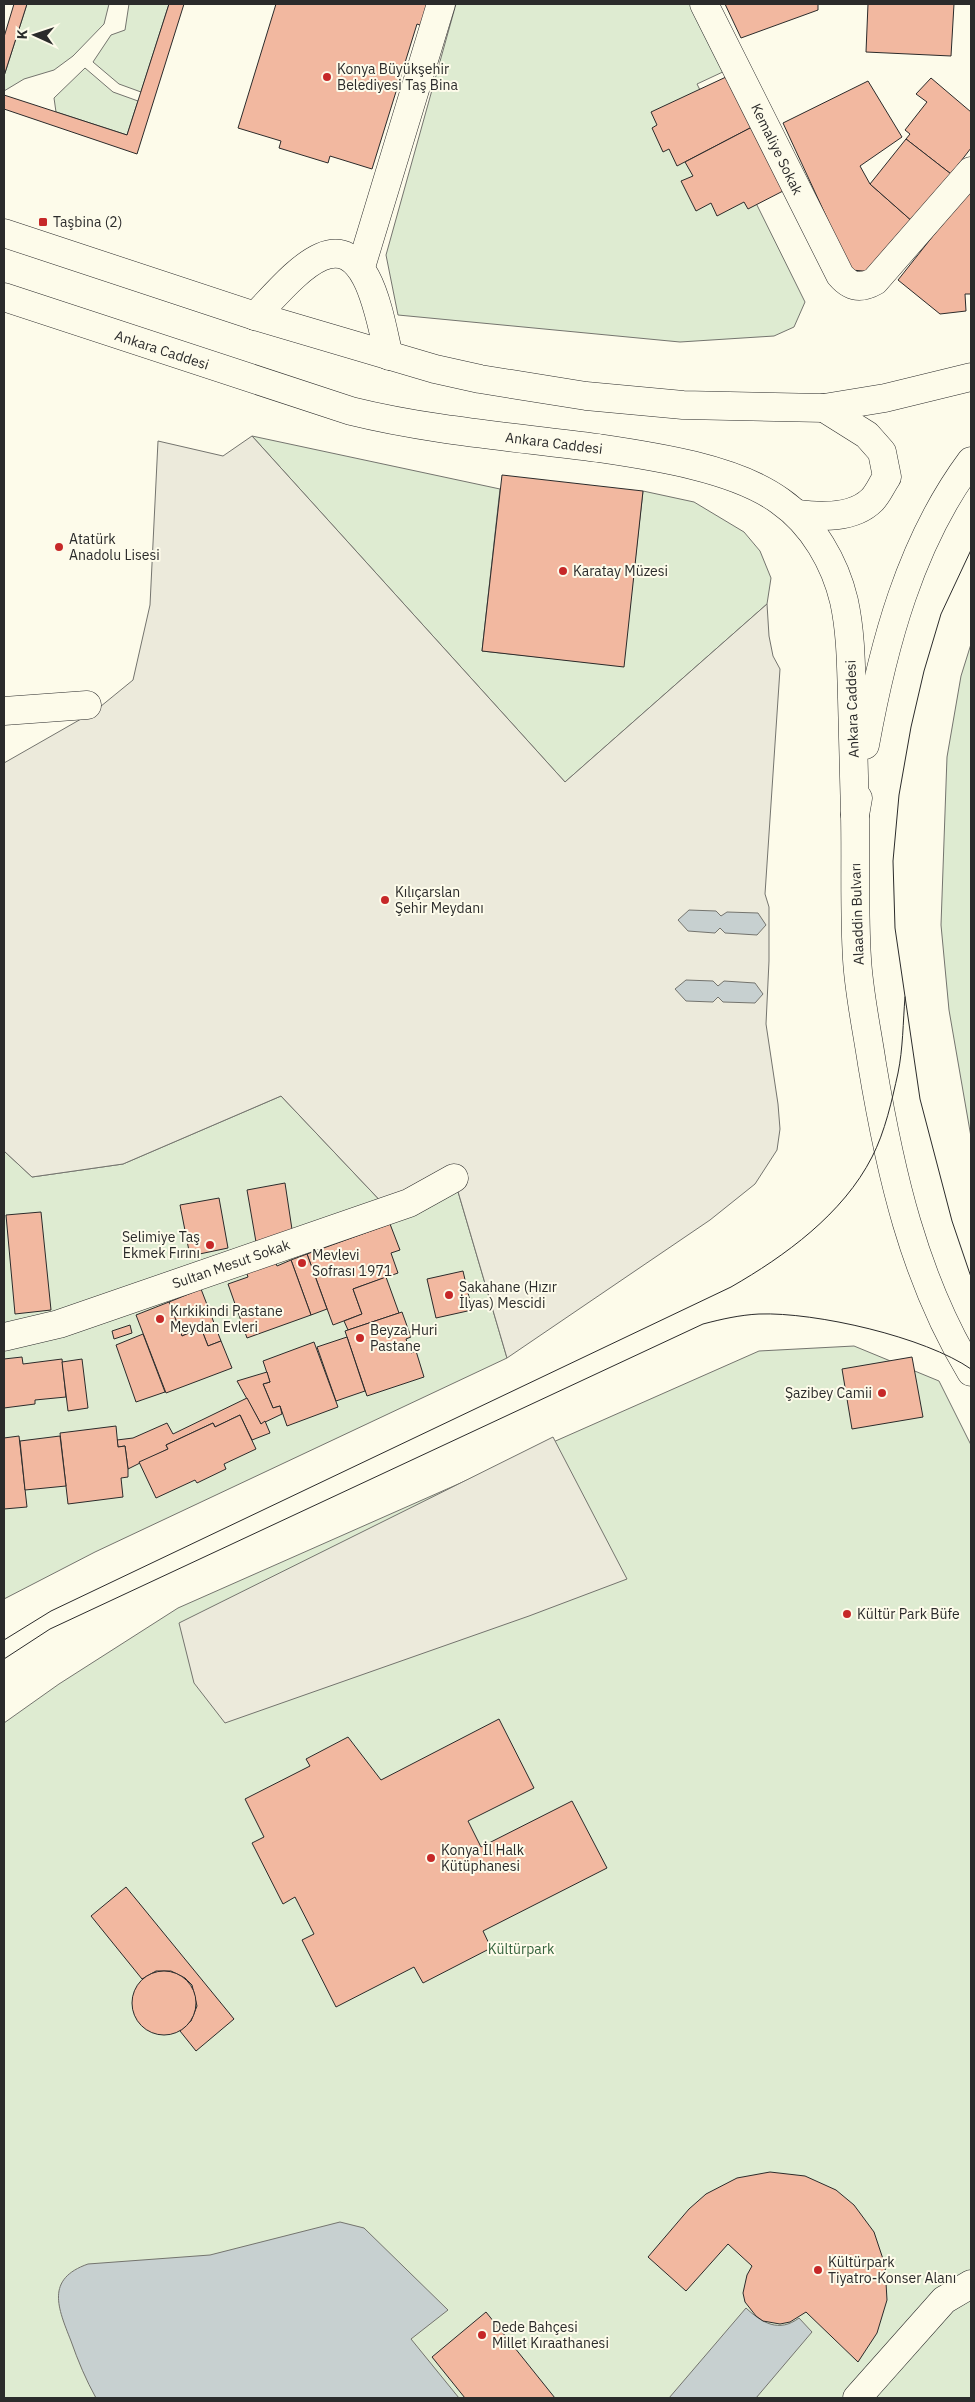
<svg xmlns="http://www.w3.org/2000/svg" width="975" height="2402" viewBox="0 0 975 2402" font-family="'IBM Plex Sans',sans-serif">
<rect width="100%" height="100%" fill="#fdfbea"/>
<!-- green -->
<g fill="#deebd1" stroke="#74746e">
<path d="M27,4H109L104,24L73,56L54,70L24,79L4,91V76Z"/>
<path d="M129,4H169L141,92L119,84L93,62L111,35L125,30Z"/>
<path d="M456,4H692L727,70L697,84L805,302L794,327L774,336L680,342L398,315L386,255Z"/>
<path d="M85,68L113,92L138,101L127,135L56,112L54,98Z"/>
<path d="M252,436L500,489L482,651L623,666L643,491L694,502L744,532L760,551L771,578L767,604L565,782Z"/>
<path d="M971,644V1137L949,1010L941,925L947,757L961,676Z"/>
<path d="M281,1096L389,1210L454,1178L507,1358L95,1552L4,1599V1151L32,1177L123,1164Z"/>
<path d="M854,1346L939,1381L971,1445V2398H4V1723L59,1684L178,1608L759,1351Z"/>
</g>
<!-- parking -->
<g fill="#eceadb" stroke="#74746e">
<path d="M252,436L565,782L767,604L769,636L773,656L780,669L765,894L769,907V961L766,1024L778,1104L780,1129L777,1150L755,1184L710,1220L507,1358L454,1178L389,1210L281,1096L123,1164L32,1177L4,1151V763L95,711L133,680L150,605L158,441L223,456Z"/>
<path d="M553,1437L627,1579L529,1616L225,1723L194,1683L179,1623Z"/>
</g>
<!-- water -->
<g fill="#c7d0d0" stroke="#74746e">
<path d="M689,910L716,911L721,916L727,912L758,913L766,925L757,935L725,933L720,928L715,933L688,931L678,920Z"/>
<path d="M686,980L713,981L718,986L724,981L755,983L763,994L755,1003L723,1002L718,997L713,1002L686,1001L675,989Z"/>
<path d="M340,2222L364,2228L448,2310L411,2339L459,2398H96C86,2380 78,2361 71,2341C58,2308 45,2279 88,2264L210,2255Z"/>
<path d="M746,2308C762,2323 779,2333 799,2318L812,2332L756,2398H669Z"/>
</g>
<!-- building -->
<g fill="#f2b8a0" stroke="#2b2b2b">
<path d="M14,4H27L4,76V37Z"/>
<path d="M169,4H184L137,154L4,109V95L127,135Z"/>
<path d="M276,4H432L425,27L417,24L372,169L330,156L328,163L279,148L281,141L238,128Z"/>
<path d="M725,4H818V10L741,38Z"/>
<path d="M868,4H954L951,56L866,52Z"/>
<path d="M726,77L752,127L677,166L669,149L663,152L652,128L657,125L651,112Z"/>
<path d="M931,78L971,112V148L951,174L906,139L910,134L905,130L927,102L916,94Z"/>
<path d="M868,81L902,137L860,166L870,184L913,222L876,272L851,270L783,123Z"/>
<path d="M752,127L783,191L748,209L744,202L717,216L711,203L696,211L681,181L693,176L685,162Z"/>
<path d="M906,139L951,174L913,222L870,184Z"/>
<path d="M971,188V294H965L966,311L940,314L898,280Z"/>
<path d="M502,475L643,491L624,667L482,651Z"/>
<path d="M285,1183L293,1236L256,1242L247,1190Z"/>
<path d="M219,1198L228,1248L190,1256L180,1205Z"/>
<path d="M41,1212L51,1310L15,1314L6,1215Z"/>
<path d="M390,1224L400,1250L391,1253L398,1273L353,1289L362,1314L333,1325L307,1254Z"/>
<path d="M307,1254L327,1309L311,1315L291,1260Z"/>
<path d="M291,1260L311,1315L247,1338L228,1284L248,1277L246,1271L275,1261L277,1266Z"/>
<path d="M463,1271L472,1310L436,1318L427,1279Z"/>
<path d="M386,1277L399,1313L348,1330L344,1321L362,1314L353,1289Z"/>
<path d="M201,1289L221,1341L208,1346L201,1328L182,1336L169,1302Z"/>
<path d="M169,1302L182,1336L201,1328L208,1346L221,1341L232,1368L166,1393L136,1315Z"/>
<path d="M402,1312L411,1337L406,1339L411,1353L416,1351L424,1377L367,1396L345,1331Z"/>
<path d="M130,1325L132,1333L114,1339L112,1331Z"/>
<path d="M143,1334L165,1392L136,1402L116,1345Z"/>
<path d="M347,1337L365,1391L336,1401L317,1347Z"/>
<path d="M314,1342L338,1407L287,1426L280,1406L273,1408L263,1384L270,1382L263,1361Z"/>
<path d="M22,1357L23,1364L62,1359L66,1397L35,1400V1404L4,1408V1359Z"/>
<path d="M912,1357L923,1417L852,1429L842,1369Z"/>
<path d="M82,1359L88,1408L68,1411L62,1362Z"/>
<path d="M267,1372L270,1382L263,1384L273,1408L280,1406L282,1414L261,1424L237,1381Z"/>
<path d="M247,1398L261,1424L265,1421L270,1433L252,1440L240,1415L215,1427L213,1423L166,1445L168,1449L128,1469L125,1446L118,1447L117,1440L133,1438L167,1423L173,1434Z"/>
<path d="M240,1415L256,1449L224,1464L226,1469L197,1483L195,1480L156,1498L139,1462L168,1449L166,1445L213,1423L215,1427Z"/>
<path d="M116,1426L118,1447L125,1446L128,1469V1477L121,1478L123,1497L68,1504L60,1433Z"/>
<path d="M19,1436L27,1507L4,1509V1438Z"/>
<path d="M60,1436L66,1486L25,1490L20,1441Z"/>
<path d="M499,1719L534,1788L468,1821L481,1847L572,1801L607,1868L483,1931L491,1948L423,1983L414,1967L336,2007L302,1940L314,1934L295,1897L283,1904L252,1843L264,1837L245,1799L310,1766L306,1759L348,1737L381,1780Z"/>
<path d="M126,1887L234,2019L196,2051L180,2031L191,2021L197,2006L192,1985L185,1978L171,1971H156L142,1979L91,1916Z"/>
<circle cx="164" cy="2003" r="32"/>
<path d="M770,2172L805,2176L836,2190L854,2205L874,2232L885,2265L887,2300L877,2333L858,2362L806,2312L790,2322L780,2324L763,2321L756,2316L745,2302L743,2293L747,2275L752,2266L728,2244L686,2291L648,2257L689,2209L706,2194L737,2178Z"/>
<path d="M486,2312L555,2398H465L432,2357Z"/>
</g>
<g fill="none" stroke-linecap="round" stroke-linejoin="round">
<!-- minor casing -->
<g stroke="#2b2b2b" stroke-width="29">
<g id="minor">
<path d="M704,4L840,275C851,288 861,289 875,281L971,171"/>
<path d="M361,267L441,4"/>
<path d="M255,316C273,298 298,267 321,257C370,235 381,326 389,356"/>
<path d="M4,711L87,705"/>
<path d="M4,1337L59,1324L409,1203L454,1178"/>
<path d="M857,2398L944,2300L971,2284"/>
</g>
</g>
<!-- major casing -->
<g stroke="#2b2b2b" stroke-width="29">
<g id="major">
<path d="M4,233L255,316L435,369L480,379L586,396L683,405L824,408L885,398L971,377"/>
<path d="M4,297L351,411C432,431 515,437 598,448C652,456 735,468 780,501C813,524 835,563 844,601C851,633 851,666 852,698C853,737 854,776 855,815"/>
<path d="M797,514C820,517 853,519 872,500C878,494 882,484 887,477L882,452L867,435L824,408"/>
<path d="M865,745C883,646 910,543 971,461"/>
<path d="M858,798L855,815C856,863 854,912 857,959C859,994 867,1030 872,1064C890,1172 914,1278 971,1372"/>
</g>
</g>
<!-- minor -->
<use href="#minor" stroke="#fdfbea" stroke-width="28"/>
<!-- major -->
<use href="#major" stroke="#fdfbea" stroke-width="28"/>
<!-- tram -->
<g stroke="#2b2b2b" stroke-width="1">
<path d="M971,550L941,614L924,671L911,727L899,795L893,861L895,928L920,1099L952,1221L971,1277"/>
<path d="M4,1640L51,1611L731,1287C785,1256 843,1214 872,1157C885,1132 892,1100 898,1073C903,1049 903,1022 905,997"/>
<path d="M4,1659L50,1629L703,1324C722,1319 740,1315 759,1314C816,1312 925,1337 971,1369"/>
</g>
</g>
<!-- markers -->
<g fill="#c62828" stroke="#fdfbea" stroke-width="2">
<circle cx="327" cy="77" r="5"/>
<rect x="38" y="217" width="10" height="10" rx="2.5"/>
<circle cx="59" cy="547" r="5"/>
<circle cx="563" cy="571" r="5"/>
<circle cx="385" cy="900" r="5"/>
<circle cx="210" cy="1245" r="5"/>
<circle cx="302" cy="1263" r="5"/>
<circle cx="449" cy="1295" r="5"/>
<circle cx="160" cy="1319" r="5"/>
<circle cx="360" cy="1338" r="5"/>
<circle cx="882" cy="1393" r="5"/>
<circle cx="847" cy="1614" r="5"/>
<circle cx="431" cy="1858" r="5"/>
<circle cx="818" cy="2270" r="5"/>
<circle cx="482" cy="2335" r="5"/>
</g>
<g text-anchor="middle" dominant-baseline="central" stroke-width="4" stroke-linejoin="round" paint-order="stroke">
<!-- poi labels -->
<g font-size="14" fill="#2b2b2b" stroke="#fdfbea" text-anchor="start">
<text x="337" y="69">Konya Büyükşehir<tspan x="337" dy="16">Belediyesi Taş Bina</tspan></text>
<text x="53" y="222">Taşbina (2)</text>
<text x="69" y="539">Atatürk<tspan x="69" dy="16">Anadolu Lisesi</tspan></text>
<text x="573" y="571">Karatay Müzesi</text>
<text x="395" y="892">Kılıçarslan<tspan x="395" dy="16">Şehir Meydanı</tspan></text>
<text x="200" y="1237" text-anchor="end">Selimiye Taş<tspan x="200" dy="16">Ekmek Fırını</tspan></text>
<text x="312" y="1255">Mevlevi<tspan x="312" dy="16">Sofrası 1971</tspan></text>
<text x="459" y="1287">Sakahane (Hızır<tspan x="459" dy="16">İlyas) Mescidi</tspan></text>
<text x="170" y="1311">Kırkikindi Pastane<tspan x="170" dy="16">Meydan Evleri</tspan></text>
<text x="370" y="1330">Beyza Huri<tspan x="370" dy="16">Pastane</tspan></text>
<text x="872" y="1393" text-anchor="end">Şazibey Camii</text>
<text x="857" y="1614">Kültür Park Büfe</text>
<text x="441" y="1850">Konya İl Halk<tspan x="441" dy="16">Kütüphanesi</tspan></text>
<text x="828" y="2262">Kültürpark<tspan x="828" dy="16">Tiyatro-Konser Alanı</tspan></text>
<text x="492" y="2327">Dede Bahçesi<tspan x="492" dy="16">Millet Kıraathanesi</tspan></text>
</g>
<!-- street labels -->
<g font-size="14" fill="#2b2b2b" stroke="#fdfbea">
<text transform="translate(777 149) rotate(64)">Kemaliye Sokak</text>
<text transform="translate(162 350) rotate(18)">Ankara Caddesi</text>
<text transform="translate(554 443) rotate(7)">Ankara Caddesi</text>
<text transform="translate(852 709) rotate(-92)">Ankara Caddesi</text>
<text transform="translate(857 914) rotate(-92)">Alaaddin Bulvarı</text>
<text transform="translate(231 1264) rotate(-19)">Sultan Mesut Sokak</text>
</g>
<!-- park labels -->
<g font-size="14" fill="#34623c" stroke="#fdfbea">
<text x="521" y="1949">Kültürpark</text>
</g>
</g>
<!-- border -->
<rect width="975" height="2402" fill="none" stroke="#2b2b2b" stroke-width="10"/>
<!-- north arrow -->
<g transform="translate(35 35) rotate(273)" stroke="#fdfbea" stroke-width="4" paint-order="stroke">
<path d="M0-4L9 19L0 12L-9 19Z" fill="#2b2b2b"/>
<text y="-8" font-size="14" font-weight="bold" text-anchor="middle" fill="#2b2b2b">K</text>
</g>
</svg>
